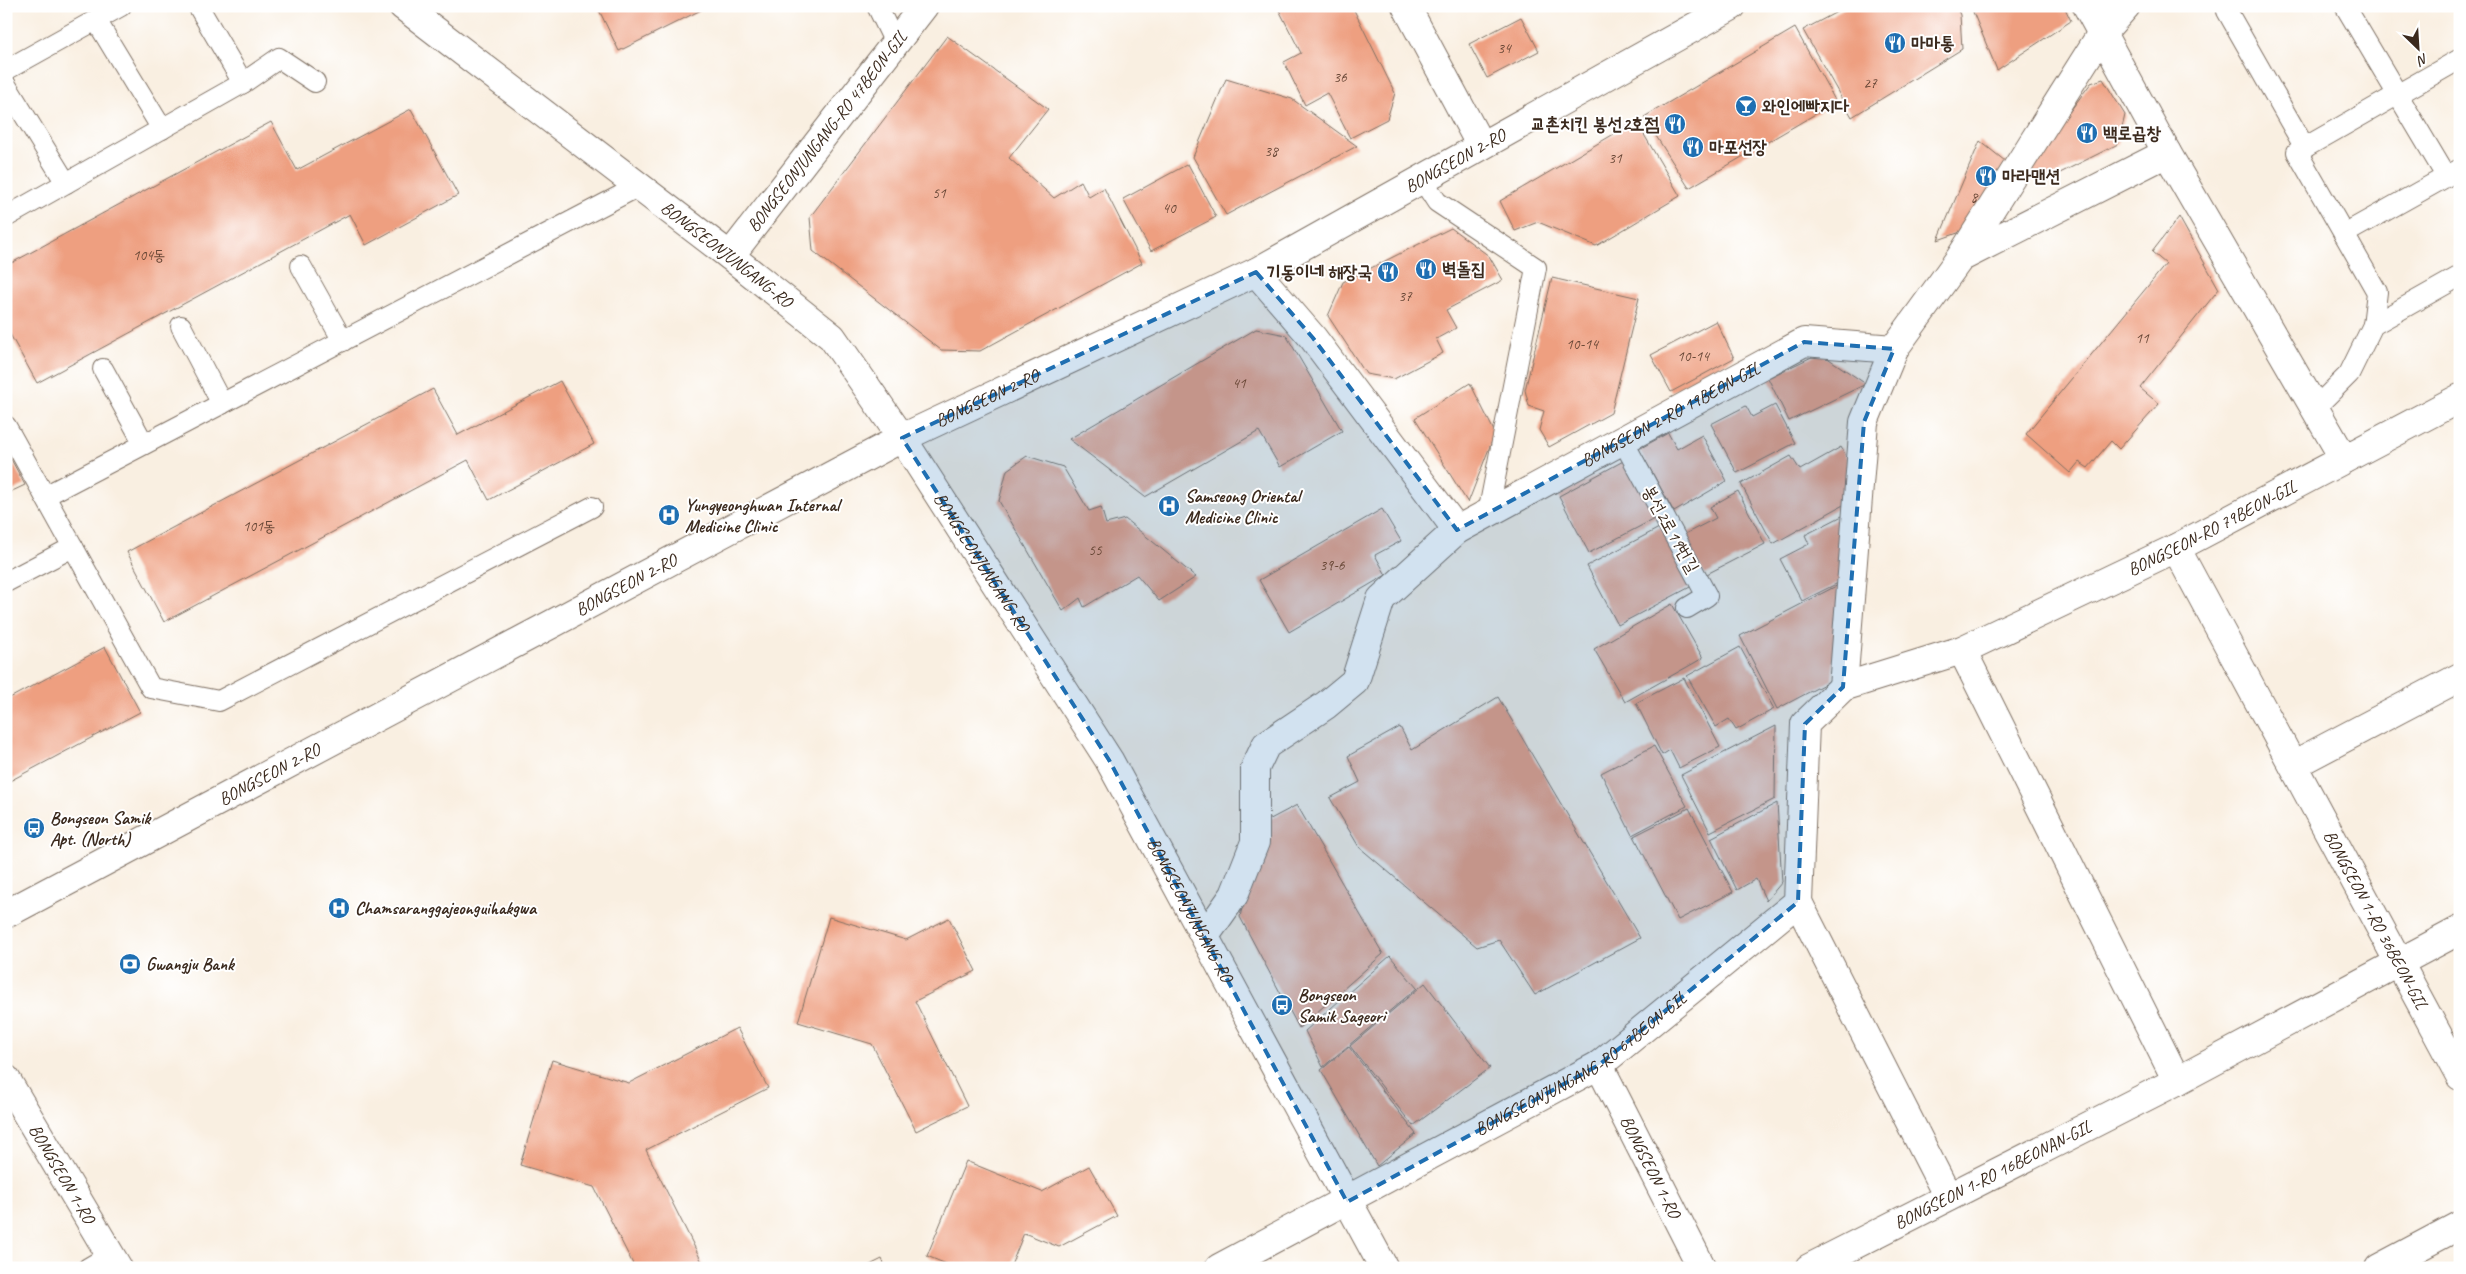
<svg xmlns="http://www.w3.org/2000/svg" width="2466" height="1274" viewBox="0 0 2466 1274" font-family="Caveat,'Poor Story',sans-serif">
<rect width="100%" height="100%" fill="#fff"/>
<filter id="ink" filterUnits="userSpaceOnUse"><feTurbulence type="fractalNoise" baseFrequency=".02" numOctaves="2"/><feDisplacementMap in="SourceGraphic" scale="10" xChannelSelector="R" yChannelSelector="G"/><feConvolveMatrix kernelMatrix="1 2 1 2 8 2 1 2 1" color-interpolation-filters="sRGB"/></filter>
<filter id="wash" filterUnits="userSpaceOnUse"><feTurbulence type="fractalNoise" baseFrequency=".0096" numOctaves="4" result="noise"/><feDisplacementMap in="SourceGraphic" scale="20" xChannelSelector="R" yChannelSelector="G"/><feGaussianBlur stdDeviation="1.12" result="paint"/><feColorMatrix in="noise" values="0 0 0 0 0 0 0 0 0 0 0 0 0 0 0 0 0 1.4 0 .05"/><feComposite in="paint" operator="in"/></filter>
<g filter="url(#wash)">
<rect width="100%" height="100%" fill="#f9efe1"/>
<g id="blocks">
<!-- building -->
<g fill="#ee9f80">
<path d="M597,6H709L619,51Z"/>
<path d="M1277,6H1352L1395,93L1387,119L1350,138L1327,93L1305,105L1284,62L1301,53Z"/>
<path d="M1848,6H1956L1960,15L1962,49L1852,117L1803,30Z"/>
<path d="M1980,6H2064L2071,21L1997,70L1973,12Z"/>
<path d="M1521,17L1539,51L1487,78L1469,44Z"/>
<path d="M1795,28L1836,102L1689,188L1644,117Z"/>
<path d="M947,36L1048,109L1009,158L1054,198L1081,181L1089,197L1104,188L1142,263L980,351L941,350L813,251L810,217Z"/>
<path d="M1226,79L1292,99L1357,146L1226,215L1193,157Z"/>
<path d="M2103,79L2125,115L2118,144L2040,183L2030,165L2091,83Z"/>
<path d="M411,109L458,195L366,245L350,214L37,383L6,327V266L271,122L297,170Z"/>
<path d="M1636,121L1680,196L1596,246L1538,222L1515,231L1500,201Z"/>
<path d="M1980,141L2010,165L1972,228L1938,240Z"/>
<path d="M1188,164L1216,217L1151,251L1123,199Z"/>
<path d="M2179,217L2219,289L2140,388L2159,404L2119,449L2111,441L2088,468L2079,462L2070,473L2026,434L2166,264L2152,252Z"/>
<path d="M1451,228L1489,256L1503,280L1446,310L1456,328L1436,339L1443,353L1394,379L1366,374L1328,316L1343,282Z"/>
<path d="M1552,278L1639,298L1611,413L1549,447L1539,430L1544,411L1529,406L1525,390Z"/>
<path d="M1716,321L1734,358L1671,392L1651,355Z"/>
<path d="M1256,329L1286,335L1342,431L1280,467L1259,431L1145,497L1069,439Z"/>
<path d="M1820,353L1866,384L1789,421L1768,378Z"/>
<path d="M560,381L594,444L489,500L468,460L164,622L127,552L433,389L458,435Z"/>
<path d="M1470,383L1495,433L1468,503L1415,418Z"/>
<path d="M1775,405L1795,443L1737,473L1711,424L1746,406L1752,417Z"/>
<path d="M1668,433L1677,449L1702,435L1727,481L1674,512L1639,449Z"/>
<path d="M1841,447L1857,476L1845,484L1854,499L1773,544L1741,484L1791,456L1800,470Z"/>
<path d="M6,450L25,485L6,494Z"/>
<path d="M1027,456L1063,467L1089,511L1101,507L1106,524L1125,519L1196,577L1159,601L1137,575L1084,607L1080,598L1063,611L999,501L1007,470Z"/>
<path d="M1627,459L1658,517L1589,553L1559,496Z"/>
<path d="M1738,491L1765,544L1705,575L1683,535L1716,518L1710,507Z"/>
<path d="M1382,509L1401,541L1375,555L1386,575L1289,632L1259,580Z"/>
<path d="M1848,513L1844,580L1802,601L1780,559L1809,544L1805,535Z"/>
<path d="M1661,527L1692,586L1618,625L1587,566Z"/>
<path d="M1842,583L1832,680L1777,709L1740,636Z"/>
<path d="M1672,604L1703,658L1625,702L1594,649Z"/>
<path d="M105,647L140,712L6,783V700Z"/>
<path d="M1740,647L1774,709L1736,730L1729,719L1716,727L1687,676Z"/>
<path d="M1684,678L1720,747L1679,768L1670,750L1662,755L1636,703Z"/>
<path d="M1498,697L1640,938L1535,995L1499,940L1477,947L1359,847L1330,798L1360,782L1348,756L1400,727L1412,750Z"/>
<path d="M1776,726L1775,799L1710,832L1681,775Z"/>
<path d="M1654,746L1687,806L1632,835L1601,773Z"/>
<path d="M1777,803L1782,882L1766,901L1756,879L1737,890L1711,838Z"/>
<path d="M1297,805L1383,954L1299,1028L1240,917L1261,824Z"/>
<path d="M1689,808L1733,892L1678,920L1634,836Z"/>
<path d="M829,917L906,940L949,918L976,971L915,1001L967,1106L916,1131L872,1044L798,1022Z"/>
<path d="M1390,956L1417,988L1323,1067L1305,1031Z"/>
<path d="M1425,983L1490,1068L1413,1126L1350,1046Z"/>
<path d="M737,1028L768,1088L646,1150L705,1268H635L594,1187L520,1165L552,1060L629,1083Z"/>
<path d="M1349,1047L1416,1134L1377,1166L1321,1070Z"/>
<path d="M966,1161L1042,1192L1089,1166L1117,1216L1059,1247L1024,1233L1010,1268H956L927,1256Z"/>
<path d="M882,1259L886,1268H864Z"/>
</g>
</g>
</g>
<g filter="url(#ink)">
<use href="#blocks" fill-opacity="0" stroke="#7e6f62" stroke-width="1"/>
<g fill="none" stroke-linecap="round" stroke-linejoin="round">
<!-- service casing -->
<g stroke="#7e6f62" stroke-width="22">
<g id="service">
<path d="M877,6L895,43"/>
<path d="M2229,6L2227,11L2305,148"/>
<path d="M2345,6L2446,176"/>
<path d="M96,20L162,129"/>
<path d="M2460,59L2297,152L2344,234L2460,169"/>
<path d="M6,70L121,6"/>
<path d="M243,83L279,58L315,82"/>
<path d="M6,85L66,183"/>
<path d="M1422,179L1437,202L1536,268L1488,514"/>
<path d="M6,217L243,83L198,6"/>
<path d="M2344,234L2377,292L2373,325"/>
<path d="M301,266L343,341"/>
<path d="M181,326L222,404"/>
<path d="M103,369L144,444"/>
<path d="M2314,409L2349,374L2373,325L2460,276"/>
<path d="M6,426L151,688L219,701L592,507"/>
<path d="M1623,441L1707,596L1687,608"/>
<path d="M45,496L639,186"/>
<path d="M6,582L73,547"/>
<path d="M88,1268L110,1255"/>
</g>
</g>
<!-- minor casing -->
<g stroke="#7e6f62" stroke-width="30">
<g id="minor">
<path d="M1406,6L1481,146"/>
<path d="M2087,6L2167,153L2344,459"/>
<path id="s1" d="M730,256L924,6"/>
<path d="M1962,257L2167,153"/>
<path d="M1256,272L1313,338L1457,530"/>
<path id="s2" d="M2176,548L2460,1076"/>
<path d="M1962,650L2177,1081"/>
<path d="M1843,687L1864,422L1894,349L1960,258L2102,33L2126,6"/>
<path d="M2293,765L2460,677"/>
<path d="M1798,902L1948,1197"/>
<path id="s3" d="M6,914L902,438"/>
<path id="s4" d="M1205,936L1234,895L1255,842V768L1266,745L1326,705L1355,681L1381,599L1457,530L1804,342L1894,349"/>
<path id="s5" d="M1599,1065L1702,1268"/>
<path id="s6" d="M6,1079L118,1268"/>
<path id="s7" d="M1219,1268L1599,1065L1798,902L1805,724L1843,687L1962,650L2176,548L2460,398"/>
<path id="s8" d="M1809,1268L2177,1081L2460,930"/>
<path d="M2379,1268L2460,1225"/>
</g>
</g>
<!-- tertiary casing -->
<g stroke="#7e6f62" stroke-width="30">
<g id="tertiary">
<path id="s9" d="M403,6L730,256L832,337L902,438L1109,760L1384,1268"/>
<path id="s10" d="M902,438L1256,272L1732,6"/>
</g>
</g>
<!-- service -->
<use href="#service" stroke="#fff" stroke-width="20"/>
<!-- minor -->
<use href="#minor" stroke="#fff" stroke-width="28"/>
<!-- tertiary -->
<use href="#tertiary" stroke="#fff" stroke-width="28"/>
</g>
</g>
<!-- marked area -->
<path fill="#1f6fb2" fill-opacity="0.2" stroke="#1f6fb2" stroke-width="4" stroke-dasharray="10 6" stroke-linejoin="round" d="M1256,272L1313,338L1457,530L1804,342L1894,349L1864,422L1843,687L1805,724L1798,902L1599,1065L1347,1202L1109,760L902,438Z"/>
<!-- icons -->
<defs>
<g id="restaurant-disc" transform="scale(1.125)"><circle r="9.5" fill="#1f6fb2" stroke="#fff"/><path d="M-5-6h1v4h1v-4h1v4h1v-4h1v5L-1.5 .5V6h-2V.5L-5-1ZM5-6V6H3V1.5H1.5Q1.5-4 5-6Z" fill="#fff"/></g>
<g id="bar-disc" transform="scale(1.125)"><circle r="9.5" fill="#1f6fb2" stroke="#fff"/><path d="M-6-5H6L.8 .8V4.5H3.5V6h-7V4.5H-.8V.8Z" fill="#fff"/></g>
<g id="hospital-disc" transform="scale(1.125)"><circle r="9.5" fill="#1f6fb2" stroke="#fff"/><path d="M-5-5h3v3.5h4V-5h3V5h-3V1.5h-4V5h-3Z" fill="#fff"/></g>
<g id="bus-disc" transform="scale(1.125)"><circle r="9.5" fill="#1f6fb2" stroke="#fff"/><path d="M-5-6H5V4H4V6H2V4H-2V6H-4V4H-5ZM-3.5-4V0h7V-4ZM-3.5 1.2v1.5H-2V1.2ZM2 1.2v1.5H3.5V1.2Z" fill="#fff"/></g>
<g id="bank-disc" transform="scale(1.125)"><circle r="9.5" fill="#1f6fb2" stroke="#fff"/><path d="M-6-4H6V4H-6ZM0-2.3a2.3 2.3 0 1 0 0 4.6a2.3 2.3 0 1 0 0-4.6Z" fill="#fff"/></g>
</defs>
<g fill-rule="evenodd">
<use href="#restaurant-disc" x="1895" y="43"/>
<use href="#bar-disc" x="1746" y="106"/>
<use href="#restaurant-disc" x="1675" y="124"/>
<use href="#restaurant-disc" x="2087" y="133"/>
<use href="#restaurant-disc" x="1693" y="147"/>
<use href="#restaurant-disc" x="1986" y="176"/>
<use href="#restaurant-disc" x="1426" y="269"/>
<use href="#restaurant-disc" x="1388" y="272"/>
<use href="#hospital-disc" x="1169" y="506"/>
<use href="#hospital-disc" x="669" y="515"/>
<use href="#bus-disc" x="34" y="828"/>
<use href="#hospital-disc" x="339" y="908"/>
<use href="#bank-disc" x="130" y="964"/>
<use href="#bus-disc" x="1282" y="1005"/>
</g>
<g text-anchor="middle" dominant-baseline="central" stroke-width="4" stroke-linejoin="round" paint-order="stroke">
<!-- number labels -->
<g font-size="15" fill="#684736">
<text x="1504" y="48">34</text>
<text x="1340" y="77">36</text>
<text x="1870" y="83">27</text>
<text x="1271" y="151">38</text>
<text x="1615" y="158">31</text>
<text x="939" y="193">51</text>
<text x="1974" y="197">8</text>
<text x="1169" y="208">40</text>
<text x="149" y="255">104동</text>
<text x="1405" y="296">37</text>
<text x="2142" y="338">11</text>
<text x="1582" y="344">10-14</text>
<text x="1693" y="356">10-14</text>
<text x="1239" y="383">41</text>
<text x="259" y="526">101동</text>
<text x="1095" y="550">55</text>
<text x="1332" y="565">39-6</text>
</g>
<!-- poi labels -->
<g font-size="18" font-weight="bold" fill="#3b2a1e" stroke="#fff" text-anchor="start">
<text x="1911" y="43">마마통</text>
<text x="1762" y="106">와인에빠지다</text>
<text x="1659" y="124" text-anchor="end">교촌치킨 봉선2호점</text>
<text x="2103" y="133">백로곱창</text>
<text x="1709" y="147">마포선장</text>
<text x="2002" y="176">마라맨션</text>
<text x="1442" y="269">벽돌집</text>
<text x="1372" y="272" text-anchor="end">기동이네 해장국</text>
<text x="1185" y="496">Samseong Oriental<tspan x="1185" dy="21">Medicine Clinic</tspan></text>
<text x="685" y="505">Yungyeonghwan Internal<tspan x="685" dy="21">Medicine Clinic</tspan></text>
<text x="50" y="818">Bongseon Samik<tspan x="50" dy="21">Apt. (North)</tspan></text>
<text x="355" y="908">Chamsaranggajeonguihakgwa</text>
<text x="146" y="964">Gwangju Bank</text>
<text x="1298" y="995">Bongseon<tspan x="1298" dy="21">Samik Sageori</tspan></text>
</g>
<!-- street labels -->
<g font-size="18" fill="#3b2a1e" stroke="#fff">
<text stroke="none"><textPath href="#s1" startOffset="158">BONGSEONJUNGANG-RO 47BEON-GIL</textPath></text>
<text stroke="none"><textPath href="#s10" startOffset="619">BONGSEON 2-RO</textPath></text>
<text stroke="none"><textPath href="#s9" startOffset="408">BONGSEONJUNGANG-RO</textPath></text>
<text stroke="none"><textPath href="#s10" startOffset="94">BONGSEON 2-RO</textPath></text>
<text stroke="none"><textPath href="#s4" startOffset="748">BONGSEON 2-RO 19BEON-GIL</textPath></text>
<text stroke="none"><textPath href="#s7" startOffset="1322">BONGSEON-RO 79BEON-GIL</textPath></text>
<text transform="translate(1671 529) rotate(61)">봉선2로19번길</text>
<text stroke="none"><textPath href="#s9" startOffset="812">BONGSEONJUNGANG-RO</textPath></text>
<text stroke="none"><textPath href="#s3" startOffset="702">BONGSEON 2-RO</textPath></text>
<text stroke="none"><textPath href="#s3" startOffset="298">BONGSEON 2-RO</textPath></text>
<text stroke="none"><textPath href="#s9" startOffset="1218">BONGSEONJUNGANG-RO</textPath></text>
<text stroke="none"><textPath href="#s2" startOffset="422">BONGSEON 1-RO 36BEON-GIL</textPath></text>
<text stroke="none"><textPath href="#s7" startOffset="416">BONGSEONJUNGANG-RO 67BEON-GIL</textPath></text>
<text stroke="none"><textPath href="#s5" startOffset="114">BONGSEON 1-RO</textPath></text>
<text stroke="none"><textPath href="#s6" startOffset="110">BONGSEON 1-RO</textPath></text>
<text stroke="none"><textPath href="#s8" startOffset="206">BONGSEON 1-RO 16BEONAN-GIL</textPath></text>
</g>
</g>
<!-- margin -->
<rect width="2466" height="1274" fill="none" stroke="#fff" stroke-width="25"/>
<!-- north arrow -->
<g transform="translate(2418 48) rotate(155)" stroke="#ffffff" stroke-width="4" paint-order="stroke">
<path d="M0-4L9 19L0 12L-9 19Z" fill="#3b2a1e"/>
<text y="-8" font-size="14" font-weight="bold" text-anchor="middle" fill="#3b2a1e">N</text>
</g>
</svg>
